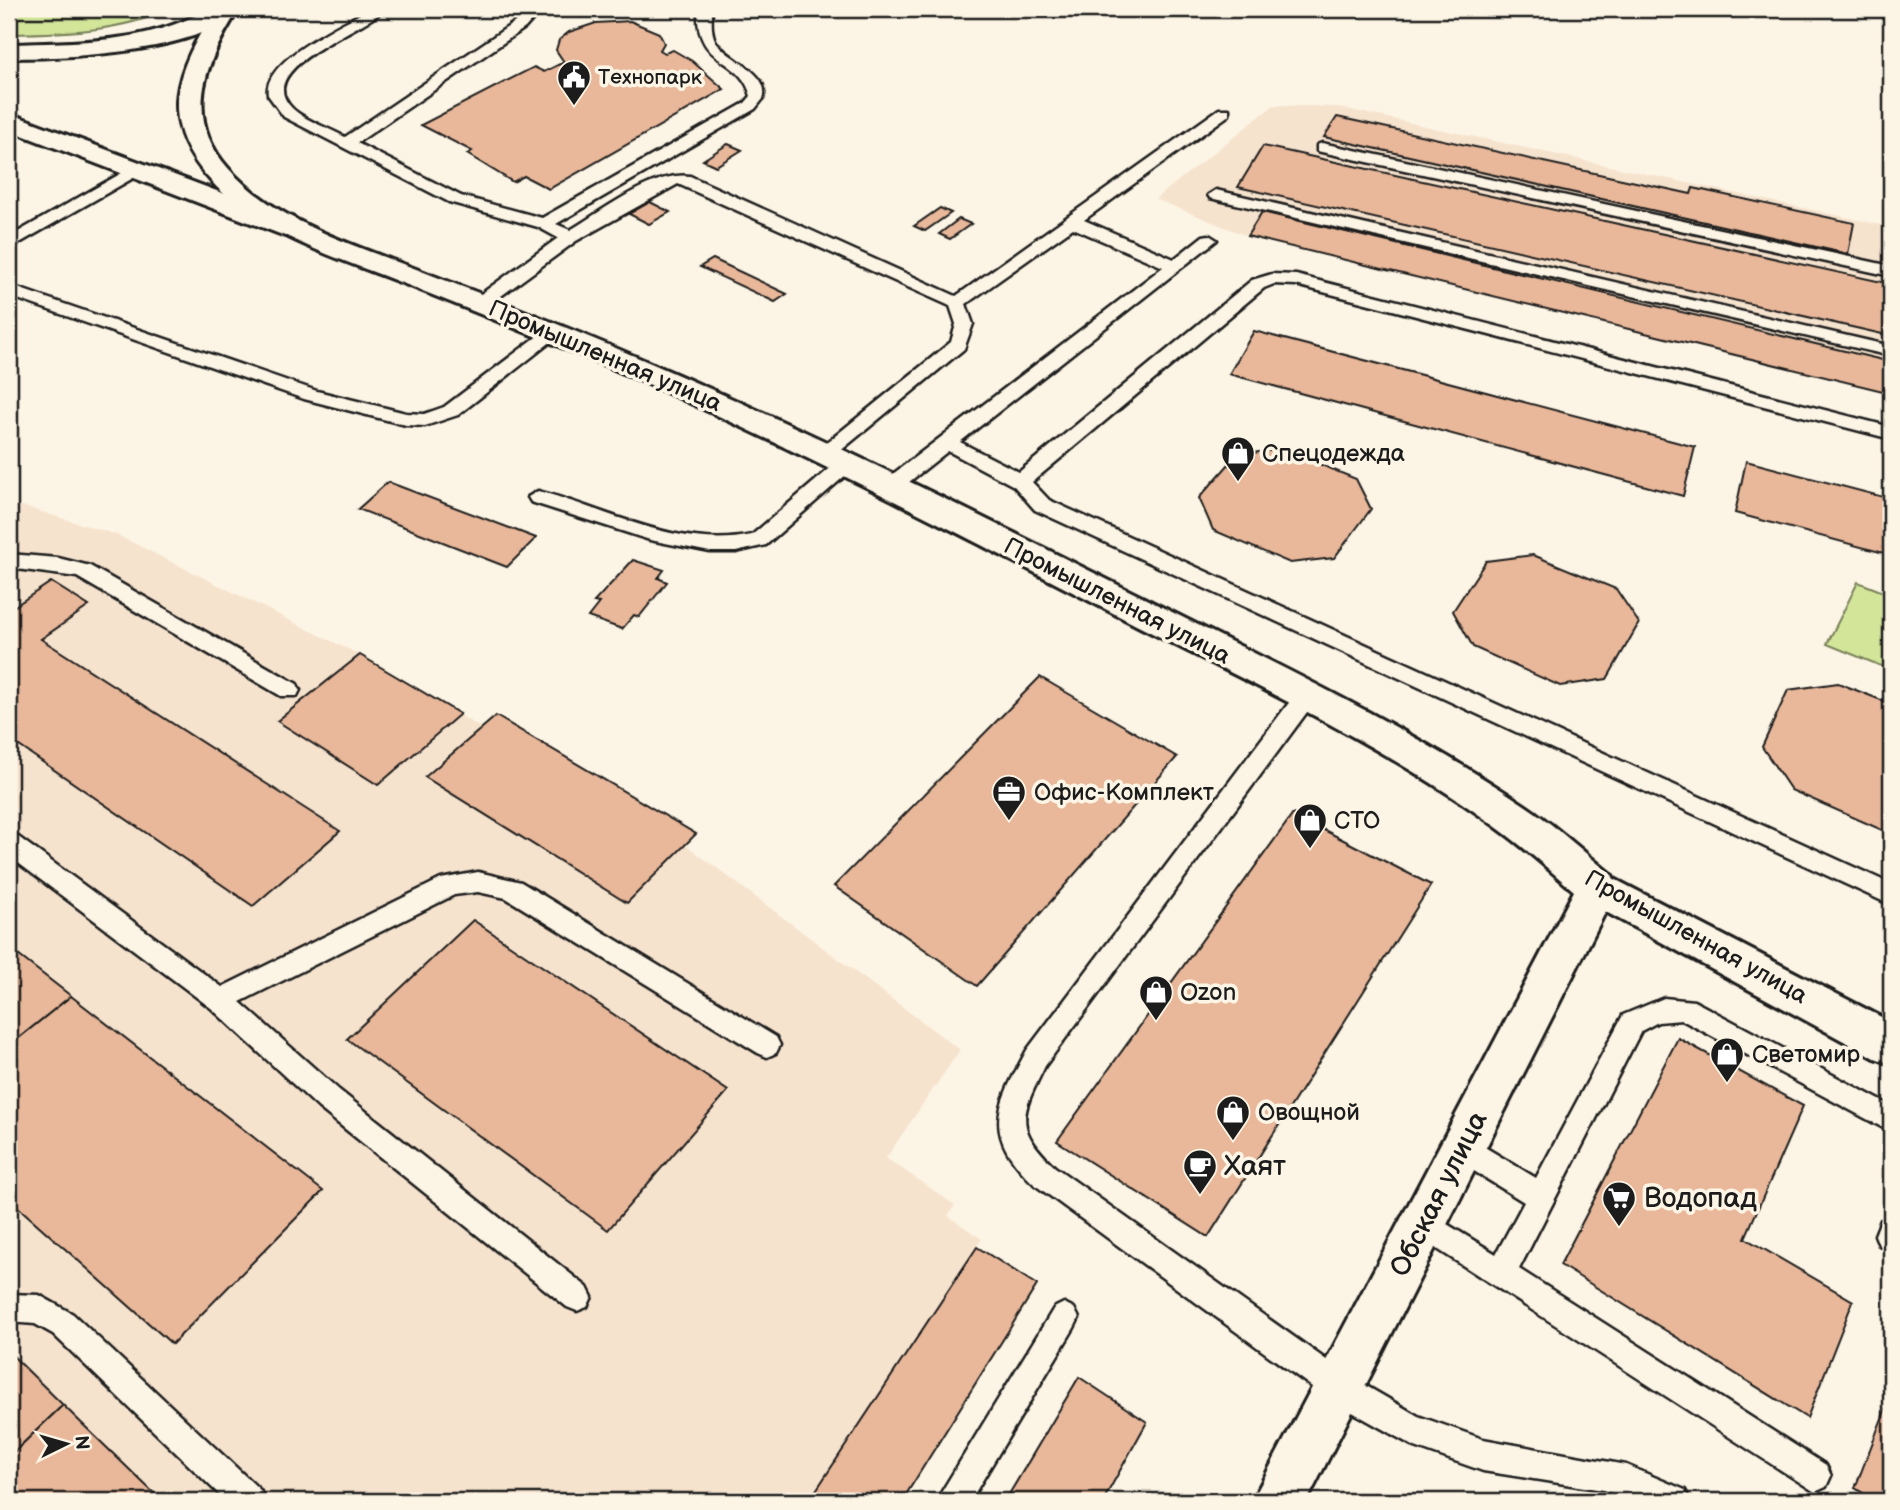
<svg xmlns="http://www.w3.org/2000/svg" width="1900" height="1510" viewBox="0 0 1900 1510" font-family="'Balsamiq Sans',sans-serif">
<rect width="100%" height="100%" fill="#fcf5e5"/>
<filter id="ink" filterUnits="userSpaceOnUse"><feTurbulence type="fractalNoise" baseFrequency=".0143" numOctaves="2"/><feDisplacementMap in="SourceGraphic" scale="14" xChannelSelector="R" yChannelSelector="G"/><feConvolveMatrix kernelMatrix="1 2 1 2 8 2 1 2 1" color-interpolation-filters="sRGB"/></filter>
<g filter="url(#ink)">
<!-- built -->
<g fill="#f6e3ce">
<path d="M1274,105L1337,107L1891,227V393L1247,236L1155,199Z"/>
<path d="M9,502L117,535L360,655L481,728L496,716L696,834L686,845L960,1050L886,1158L955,1205L948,1216L982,1239L809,1501H9Z"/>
</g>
<!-- green -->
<g fill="#d3e599" stroke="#78805a" stroke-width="2">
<path d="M9,9H170C120,32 63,33 9,34Z"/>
<path d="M1858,582L1891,595V670L1827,644Z"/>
</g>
<!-- building -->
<g fill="#e9b89a" stroke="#1c1c1c" stroke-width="2">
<path d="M630,21L659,33L664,43L660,50L665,53L673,50L692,61L724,89L549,189L524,176L513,182L467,154L472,151L421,125L534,67L544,72L564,62L556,50L559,40L569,32L596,23Z"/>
<path d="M1337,117L1691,194L1693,188L1854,223L1848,254L1324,137Z"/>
<path d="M728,144L742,150L716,166L703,160Z"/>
<path d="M1263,146L1891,284V336L1238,187Z"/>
<path d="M650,202L670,212L649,224L629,214Z"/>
<path d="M940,208L951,213L925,231L914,226Z"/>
<path d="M1262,212L1891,362V393L1247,236Z"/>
<path d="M959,219L971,224L950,239L939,234Z"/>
<path d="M713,259L787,294L775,302L700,267Z"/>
<path d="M1254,331L1695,447L1683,496L1229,374Z"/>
<path d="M1282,449L1356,479L1371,509L1334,558L1290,563L1213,530L1199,498L1237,455Z"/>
<path d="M1746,461L1891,499V555L1735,513Z"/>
<path d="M388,482L536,538L507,567L358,509Z"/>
<path d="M1533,555L1616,589L1639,623L1607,679L1560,686L1473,647L1453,611L1486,561Z"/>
<path d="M633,560L664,570L658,578L667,582L639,617L634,615L622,629L588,617L599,603L594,602Z"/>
<path d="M51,582L89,606L41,639L340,831L253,906L9,739V610Z"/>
<path d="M360,655L460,714L378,785L277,721Z"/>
<path d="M1040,677L1177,757L977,986L834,886Z"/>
<path d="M1838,683L1891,704V834L1791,790L1762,747L1788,690Z"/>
<path d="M496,716L696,834L627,903L425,777Z"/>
<path d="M1293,814L1431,885L1208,1237L1057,1141Z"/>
<path d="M473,920L728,1091L608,1230L347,1039Z"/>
<path d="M9,948L71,996L9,1046Z"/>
<path d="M71,996L323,1191L172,1344L9,1199V1046Z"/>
<path d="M1678,1038L1803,1106L1745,1238L1853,1301L1807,1418L1560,1265Z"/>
<path d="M977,1247L1037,1285L902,1501H809Z"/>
<path d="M13,1356L63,1405L9,1457V1359Z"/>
<path d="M1079,1377L1147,1422L1103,1501H1005Z"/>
<path d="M1891,1395V1501H1876L1855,1488Z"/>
<path d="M63,1405L68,1410L162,1501H9V1457Z"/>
</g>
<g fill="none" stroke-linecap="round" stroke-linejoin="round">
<!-- lane casing -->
<g stroke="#1c1c1c" stroke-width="5">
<g id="lane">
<path d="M369,9H385C364,31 249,68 293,109C306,121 329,128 345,137L515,22L520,14L514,9H532L533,19L525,28L357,143L461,196L542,218L745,103L751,96C740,54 695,68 698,9H712C712,20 710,31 716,42C728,60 772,73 763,99L755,109L556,224L570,230C601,212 654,170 690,176L956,296L1219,109H1229V115L1084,220L1174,259L1203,236L1209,235L1217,240L960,442L1019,472L1252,280L1272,274L1296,275L1891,427V439L1296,285L1274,284L1264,288L1032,482L1049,500L1891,884V905L1035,510L1014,486L948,451L899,490H885L882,485L885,480L1163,267L1073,228L966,304L973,324L964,349L833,457H819L816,453L819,449L951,342L956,324L950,306L678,184L576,241L486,307H474L471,303L474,299L558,238L538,227L449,202L284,117L268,95C262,60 342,25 369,9Z"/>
<path d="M1322,143L1891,266V276L1317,151V145Z"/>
<path d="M136,165L142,167V173L9,249V237Z"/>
<path d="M1216,190L1891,346V356L1210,198L1208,195Z"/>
<path d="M9,285L317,391L406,413L424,414L444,407L547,329L553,328L562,333L458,415L425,426L406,425L304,399L9,296Z"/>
<path d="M848,457L855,459L858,463L855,467L766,545L736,552H710L650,540L531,502L528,497L538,491C606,509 680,551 752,535L841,459Z"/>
<path d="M9,554L58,558L90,566L297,684L300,690L297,696H281L77,577L9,568Z"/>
<path d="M1305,690L1313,692L1316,698L1313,704L1045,1066C1021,1115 1013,1127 1055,1167L1349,1376L1418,1416L1483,1439L1626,1465L1685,1490L1690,1501H1639L1603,1490L1483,1471L1415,1447L1327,1398L1035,1185C982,1134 995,1109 1027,1050L1297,692Z"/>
<path d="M9,834L17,836L222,987L441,879L478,872L521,882L776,1037L780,1045L776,1053L767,1057L758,1053L506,898L478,892L454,895L240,1002L339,1090L587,1287L592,1297L587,1307L577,1311L567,1307L319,1108L211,1008L9,856Z"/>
<path d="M1664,998L1694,1001L1891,1106V1132L1682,1020L1658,1022L1641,1031L1519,1269L1826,1465L1831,1476L1826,1487L1815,1492L1414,1234L1410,1224L1414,1214L1424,1210L1496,1254L1524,1202L1453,1158L1449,1149L1453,1140L1463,1136L1473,1140L1536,1178L1623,1015Z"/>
<path d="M1891,1216V1248L1889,1249L1879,1245L1875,1235L1881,1220Z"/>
<path d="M9,1294L39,1295L73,1314L260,1490L265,1501H226L53,1334L35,1324L9,1322Z"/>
<path d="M1064,1303L1074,1308L1079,1318L1074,1328L970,1501H936L1054,1308Z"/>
</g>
</g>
<!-- street casing -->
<g stroke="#1c1c1c" stroke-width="6">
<g id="street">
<path d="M208,9H236C204,54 60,58 9,58V44C77,42 147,44 208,9Z"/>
<path d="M9,113L305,224L309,230L305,236H285L9,130Z"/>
<path d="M1597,870L1891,1022V1064L1875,1058L1582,899L1576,887L1582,875Z"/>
</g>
</g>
<!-- secondary casing -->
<g stroke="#1c1c1c" stroke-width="6">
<path id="secondary" d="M216,9H239C206,60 182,116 228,168C279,226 365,248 434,276C508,304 581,333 653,364C821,436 985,518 1148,600C1275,664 1405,725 1523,804C1555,825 1582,851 1612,875L1618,887L1307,1501H1252L1574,891C1552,872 1531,853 1507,835C1394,750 1262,689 1136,625C968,538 801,451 628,375C556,344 483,315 410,286C342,259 262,237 211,181C156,121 175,70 216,9Z"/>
</g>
<!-- lane -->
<use href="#lane" fill="#fcf5e5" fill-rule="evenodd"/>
<!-- street -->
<use href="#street" fill="#fcf5e5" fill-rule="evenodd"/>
<!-- secondary -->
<use href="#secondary" fill="#fcf5e5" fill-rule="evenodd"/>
</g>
</g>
<!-- icons -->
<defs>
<g id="civic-pin" transform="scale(1.75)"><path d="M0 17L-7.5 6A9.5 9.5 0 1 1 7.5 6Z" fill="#1c1c1c" stroke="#fcf5e5"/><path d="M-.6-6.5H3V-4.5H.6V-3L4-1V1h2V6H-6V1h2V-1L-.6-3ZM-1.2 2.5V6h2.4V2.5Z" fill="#fff"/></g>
<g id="shop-pin" transform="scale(1.75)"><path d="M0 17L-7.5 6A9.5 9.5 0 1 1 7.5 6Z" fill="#1c1c1c" stroke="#fcf5e5"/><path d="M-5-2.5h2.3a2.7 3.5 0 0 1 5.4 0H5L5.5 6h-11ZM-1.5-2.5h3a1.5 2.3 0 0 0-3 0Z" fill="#fff"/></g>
<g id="office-pin" transform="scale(1.75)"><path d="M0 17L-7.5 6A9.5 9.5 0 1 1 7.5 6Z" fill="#1c1c1c" stroke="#fcf5e5"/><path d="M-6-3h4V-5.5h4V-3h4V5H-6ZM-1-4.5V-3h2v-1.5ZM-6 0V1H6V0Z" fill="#fff"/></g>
<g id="cafe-pin" transform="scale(1.75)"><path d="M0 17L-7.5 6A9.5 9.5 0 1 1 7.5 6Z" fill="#1c1c1c" stroke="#fcf5e5"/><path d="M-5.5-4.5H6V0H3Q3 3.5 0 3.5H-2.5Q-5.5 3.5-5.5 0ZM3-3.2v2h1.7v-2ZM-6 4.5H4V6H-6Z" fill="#fff"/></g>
<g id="supermarket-pin" transform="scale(1.75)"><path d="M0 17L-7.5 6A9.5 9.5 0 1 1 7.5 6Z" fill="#1c1c1c" stroke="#fcf5e5"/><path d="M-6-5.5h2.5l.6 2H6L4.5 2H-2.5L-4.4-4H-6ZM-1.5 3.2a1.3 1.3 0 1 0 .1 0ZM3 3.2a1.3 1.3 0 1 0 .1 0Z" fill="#fff"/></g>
</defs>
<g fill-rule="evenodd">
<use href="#civic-pin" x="574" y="77"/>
<use href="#shop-pin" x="1238" y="453"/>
<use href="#office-pin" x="1009" y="792"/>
<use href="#shop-pin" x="1310" y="820"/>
<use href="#shop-pin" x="1156" y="992"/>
<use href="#shop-pin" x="1727" y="1054"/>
<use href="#shop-pin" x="1233" y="1112"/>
<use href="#cafe-pin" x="1200" y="1166"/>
<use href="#supermarket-pin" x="1619" y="1198"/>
</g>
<g text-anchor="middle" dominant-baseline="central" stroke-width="7" stroke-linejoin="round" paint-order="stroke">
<!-- far-poi labels -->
<g font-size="21" fill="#1c1c1c" stroke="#fcf5e5" text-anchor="start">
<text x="598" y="77">Технопарк</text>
</g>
<!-- street labels -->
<g font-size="24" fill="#1c1c1c" stroke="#fcf5e5">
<text transform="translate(605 356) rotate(23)">Промышленная улица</text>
<text transform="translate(1117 601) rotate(27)">Промышленная улица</text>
<text transform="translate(1696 937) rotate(29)">Промышленная улица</text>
</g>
<!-- poi labels -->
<g font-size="24" fill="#1c1c1c" stroke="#fcf5e5" text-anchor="start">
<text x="1262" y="453">Спецодежда</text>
<text x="1034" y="792">Офис-Комплект</text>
<text x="1334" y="820">СТО</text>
<text x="1180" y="992">Ozon</text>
<text x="1752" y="1054">Светомир</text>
<text x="1258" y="1112">Овощной</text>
</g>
<!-- near-poi labels -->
<g font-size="28" fill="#1c1c1c" stroke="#fcf5e5" text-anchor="start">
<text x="1224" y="1166">Хаят</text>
<text x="1644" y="1198">Водопад</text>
</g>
<!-- near-street labels -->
<g font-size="28" fill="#1c1c1c" stroke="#fcf5e5">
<text transform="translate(1439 1194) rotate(-63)">Обская улица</text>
</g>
</g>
<!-- margin -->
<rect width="1900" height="1510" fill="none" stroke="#fcf5e5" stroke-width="35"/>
<rect x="18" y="18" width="1865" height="1475" fill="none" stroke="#1c1c1c" stroke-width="2.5" filter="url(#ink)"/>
<!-- north arrow -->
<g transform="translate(66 1444) rotate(85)" stroke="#fcf5e5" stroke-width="5" paint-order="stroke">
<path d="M0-5L12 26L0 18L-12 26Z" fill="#1c1c1c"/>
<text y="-10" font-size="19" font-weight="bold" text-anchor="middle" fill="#1c1c1c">N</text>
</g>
</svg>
